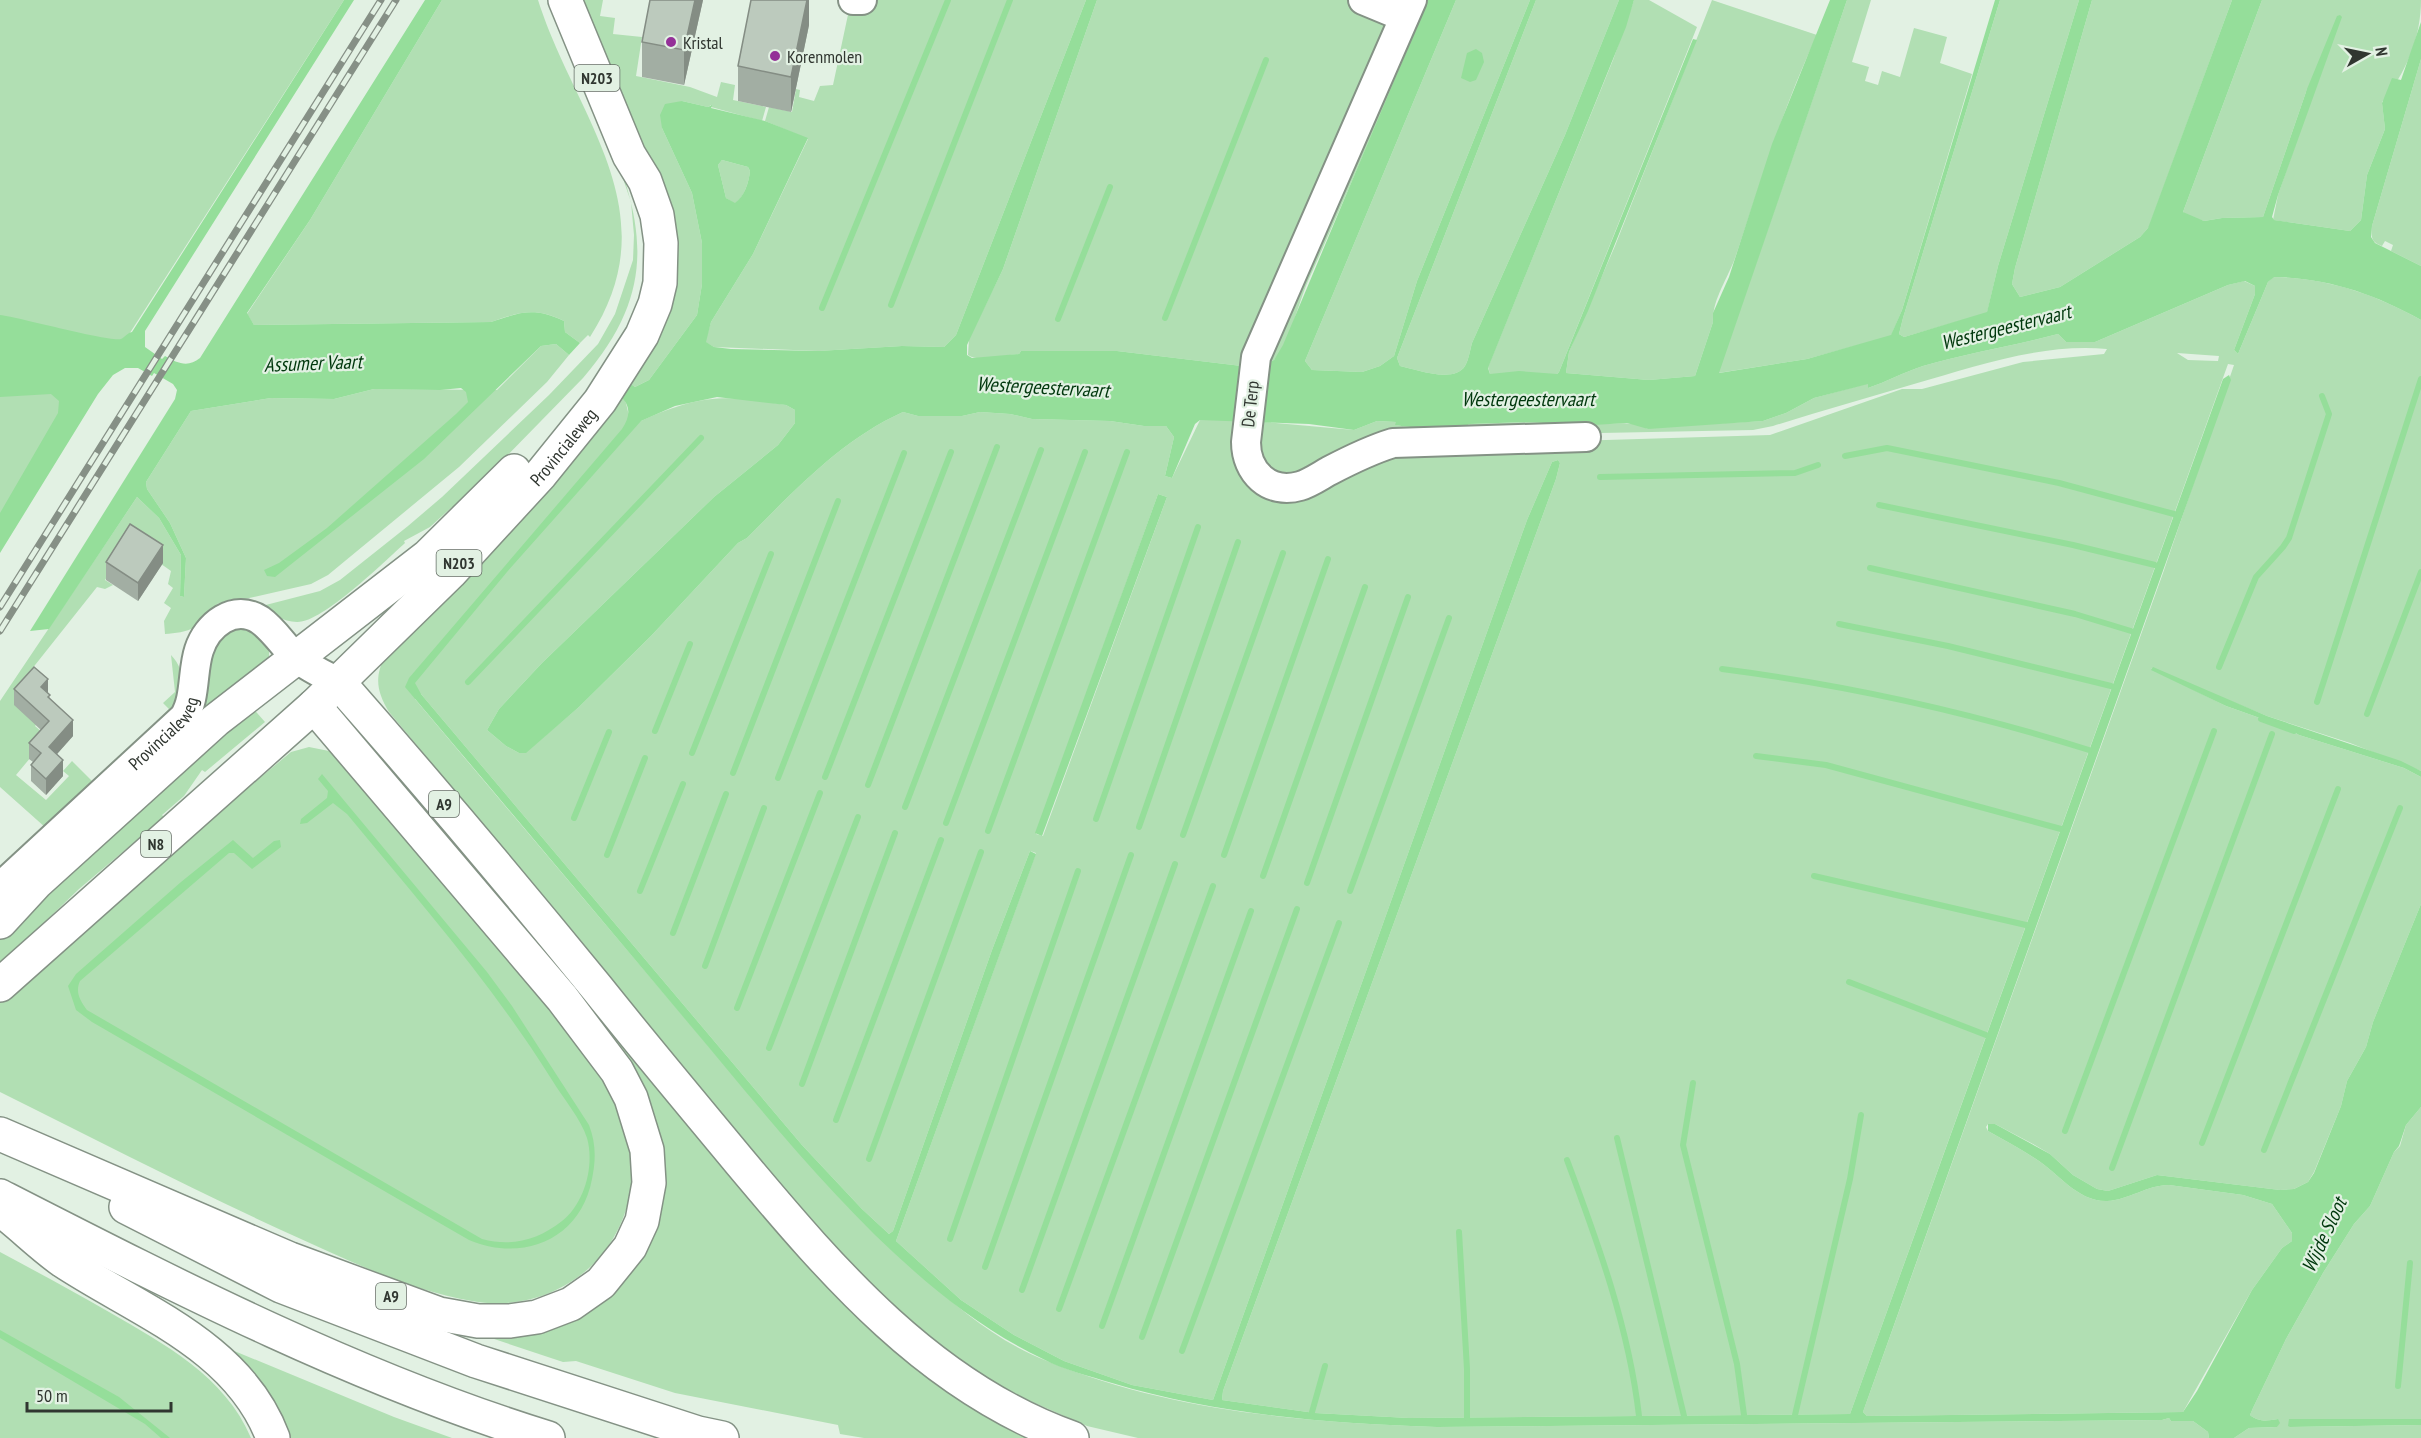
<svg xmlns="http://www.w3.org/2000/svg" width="2421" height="1438" viewBox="0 0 2421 1438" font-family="'PT Sans Narrow',sans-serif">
<rect width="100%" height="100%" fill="#e2f1e3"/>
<!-- green -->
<g fill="#b1dfb3" fill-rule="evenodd">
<path d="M0,0H344L0,535Z"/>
<path d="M442,0H538C576,119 671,211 590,337L588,335L580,343L565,332L564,321C535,307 520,312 491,322L254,325L247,314L310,220Z"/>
<path d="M549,0H551C568,39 585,79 601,118C644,219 661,288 583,378L454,510L452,507L430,527L404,541L405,543C384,562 322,623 297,622C283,622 270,613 258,607L320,591L340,580L408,526L442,497L549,395L598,344L615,314L633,260L634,235L631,202L615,155Z"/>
<path d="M576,0H603L600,16L615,18L613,34L642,37L636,76L690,87L717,97L721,82L735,85L733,100L766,107L762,121L711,107V105L708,107L682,101L662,128L692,193L702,243V284L697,315L649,380L635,387L628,382L669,287Z"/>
<path d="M869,0H1086L956,335L944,347L902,346L818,351L714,347L705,342L711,322L753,254L808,139L765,121L769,107L792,112L796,89L800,90L799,97L814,101L820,86L833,85L849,10Z"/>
<path d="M1097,0H1349L1390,19L1250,367L1117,351H1021L1019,354C1005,355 980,363 968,355L969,339L1003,269Z"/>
<path d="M1417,0H1428C1389,94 1350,188 1308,281C1298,304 1290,342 1274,360L1264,362Z"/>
<path d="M1456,0H1530L1417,281L1394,356L1380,366L1362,372L1312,370L1305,361Z"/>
<path d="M1536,0H1619L1565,135L1472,343C1470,350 1469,359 1465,366C1454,384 1415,369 1400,366L1397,358Z"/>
<path d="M1634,0H1649L1697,27L1559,372L1557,374H1490L1488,367L1613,60Z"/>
<path d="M1712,0L1817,35C1783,107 1761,182 1735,258C1728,278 1712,300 1713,322L1695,376L1649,380L1566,373L1569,352L1615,246Z"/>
<path d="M1847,0H1871L1852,62L1869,67L1865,81L1878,85L1882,71L1900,77L1914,28L1947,37L1940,63L1972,74L1902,310L1891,336L1807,359L1718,373Z"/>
<path d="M2000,0H2079L1998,266L1987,313L1904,337L1899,334L1903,318Z"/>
<path d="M2092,0H2232L2149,227L2140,237L2060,287L2020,297L2012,284L2015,268Z"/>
<path d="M2262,0H2421C2421,38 2406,73 2382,102L2385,129L2367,175L2361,220L2350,231L2273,220L2278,195L2297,140L2307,89L2263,217L2222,218L2204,221L2187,216L2183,212Z"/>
<path d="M2421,59V266L2391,251L2393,245L2385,241L2382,246C2371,242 2371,237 2372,226Z"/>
<path d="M722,160L748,167L750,171C749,182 744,197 735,204L726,198L718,165Z"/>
<path d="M2273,277C2327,278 2375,294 2421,320V771L2350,743L2267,716L2150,668L2226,706L2285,727L2299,735L2404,768L2421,777V904L2373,1022L2366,1047L2347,1081L2341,1106L2314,1172L2308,1182L2294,1189L2280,1190L2157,1175L2108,1191L2097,1189L2073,1175L2050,1154L2033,1144L1995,1124H1988L1986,1127L1988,1131C2004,1140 2021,1149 2036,1159C2058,1173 2078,1202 2107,1201C2129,1200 2147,1185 2169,1185L2243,1195L2272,1204L2292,1233V1241L2282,1248L2252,1290L2183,1412L1867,1416L1863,1412L2163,573L2234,365L2228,364L1850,1414L1409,1418L1315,1413L1222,1400L1223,1391L1556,479L1560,463L1558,460L1552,462L1527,520L1213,1400L1132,1385L1064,1361L1014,1335L961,1300L896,1241L1036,853L1030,851L992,950L893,1231L889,1234L862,1209L802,1145L421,694L415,699C506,807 597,915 689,1023C763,1111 835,1199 922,1276C959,1309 1000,1343 1047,1361C1171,1412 1304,1422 1437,1427L2162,1420L2169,1418L2171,1421H2193L2208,1432L2209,1438H1138L1087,1426L1001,1388L937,1346L884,1303L822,1238L621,1008L513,861L389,712C377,692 374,678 385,656L515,521L618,394L625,399L629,416L641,421C699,395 724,394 786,405L795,410V423L778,445L714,497L542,663L499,709L487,730L506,746L519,753L526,752L579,707L651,636L738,543L747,538C794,491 841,440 903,412L918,416H962L980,412L1010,414L1032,419L1110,421L1144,426H1166L1174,437L1165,476L1172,478L1200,420H1242C1240,443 1238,468 1259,483C1296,509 1336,470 1369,455C1380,450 1392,448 1405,446L1770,435L1902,389H1922L2023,362L2104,354L2107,349C2042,343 1976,366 1914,384C1867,398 1820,411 1773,426L1753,430L1399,437C1387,440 1375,443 1363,448C1335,462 1288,504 1259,470C1247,456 1249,438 1252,421L1354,430L1377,421L1396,422V425C1411,428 1457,431 1470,424L1526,422L1578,425L1581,423C1603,427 1628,418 1648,429L1652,427L1763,421L1786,413L1814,398L1869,383L1868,388C1886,382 1904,372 1923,366C1967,353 2013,346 2058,334L2066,342H2095L2228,285L2244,281L2255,286V294L2234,350L2238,354L2268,282ZM2177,353L2219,356L2218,361L2188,360ZM1158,494L1167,497L1043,836L1036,834Z"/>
<path d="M556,344L569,355L547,382L459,467L328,575L311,584L236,601L232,599L217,604C207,627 186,633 165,634L164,621L171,608L164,603L173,588L168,584L171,571L130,542L105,580L113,585L105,589L97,587L20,684L26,691L18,701L40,720L35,726L53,742L42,756L36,751L16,775L46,800L69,776L63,771L72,761L97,786L166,719L163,715L169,709L163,703L175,692L171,655C187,671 186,699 176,717L42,838L40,835L46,828L0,787V701L137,497L159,518L181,555L180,596L184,597L186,558L170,523L147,489L146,482L191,411L271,398L334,399L374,389L497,390L541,346Z"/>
<path d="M243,622L269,645V659L0,892L193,717L211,643Z"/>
<path d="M250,705L265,722L205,772L202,770L184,796L162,815L164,817L79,889L0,965V935Z"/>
<path d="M363,738L729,1170L1043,1438H864L840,1434L838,1425L675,1393L576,1361L563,1362L464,1329L623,1274L657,1139L360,742Z"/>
<path d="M309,747L339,753C405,831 472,909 535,989C569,1032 608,1073 626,1127C641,1172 630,1222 599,1258C568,1293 518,1310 472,1301C404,1289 344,1258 281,1230C186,1186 94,1139 0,1092V999L39,962L291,752Z"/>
<path d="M2421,1107V1419H2290V1427L2421,1425V1438H2234L2249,1428L2277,1427L2278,1419C2268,1421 2258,1422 2250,1415L2253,1408L2286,1339L2323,1273L2354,1224L2370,1206L2394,1152L2400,1146L2406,1125Z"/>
<path d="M0,1252C37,1272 73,1291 109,1312C164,1344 225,1376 251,1438H0Z"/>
<path d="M215,1343L394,1417L452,1438H285Z"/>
</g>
<!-- water -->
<g fill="#95de9a" fill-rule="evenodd">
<path d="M344,0H354L145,331V347L162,359L165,356C177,363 188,368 200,358L425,0H442L310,220L247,313L254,325L491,322C521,312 534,307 564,321L565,332L580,343L569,355L556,344L541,346L424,459L275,577L267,576L264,570L279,563L327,528L456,414L468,402L466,392L461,388L440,390L374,389L334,399L271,398L191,411L146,482L147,489L170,523L186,558L184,597L180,596L181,555L159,518L137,497L49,629L30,631L175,399L177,390L173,384L154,373L152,376L138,368H125L113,375L98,394L0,553V513L58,413L59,401L51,394L0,397V315C23,318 108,342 121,339C125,337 127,333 132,332Z"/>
<path d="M1086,0H1097L1003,269L967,345V355L972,358L1019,354L1021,351H1117L1250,367L1274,360L1283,345L1428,0H1456L1305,361L1312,370L1362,372L1380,366L1394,356L1417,281L1530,0H1536L1397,358L1400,366C1415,369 1454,384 1465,366C1469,359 1470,350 1472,343L1565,135L1619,0H1634L1626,27L1488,368L1490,374L1519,371L1557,374L1559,372L1693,39L1697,40L1588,311L1569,352L1566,373L1649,380L1695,376L1713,322V313L1729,277L1772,144L1830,0H1847L1719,373L1807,359L1891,335L1902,310L1995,0H2000L1903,318L1899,334L1904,337L1987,312L1998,266L2079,0H2092L2015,268L2012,284L2020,297L2060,287L2140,237L2148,228L2232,0H2262L2183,212L2204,221L2222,218L2263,217L2307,89L2337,16L2340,15L2342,17L2278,195L2272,217L2274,220L2350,231L2361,220L2367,175L2385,129L2382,103L2392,78L2401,80L2421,22V59L2372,226L2371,237L2375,243L2421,266V320C2375,294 2327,278 2274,277L2268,282L2238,354L2234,350L2255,294V286L2245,281L2228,285L2095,342H2066L2058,334C2013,346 1967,353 1923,366C1904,372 1886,382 1868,388V384L1814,398L1786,413L1763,421L1648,429L1627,423L1593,425L1581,423L1578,425L1526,422L1470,424C1457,431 1411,428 1395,425L1396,422L1377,421L1354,430L1309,424L1200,420L1195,424L1172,478L1165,476L1174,437L1166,426H1144L1110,421L1032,419L1010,414L980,412L962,416H918L903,412C841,440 794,491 747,538L738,543L651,636L579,707L526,753H519L506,746L487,730L499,709L542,663L714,497L778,445L795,423V410L786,405L717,397L675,406L641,421L507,572L415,683L421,694L802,1145L862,1209L889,1234L893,1231L992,950L1030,851L1036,854L896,1241L961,1300L1014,1335L1064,1361L1132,1385L1213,1400L1527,520L1552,462L1558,460L1560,463L1556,479L1223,1391L1222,1400L1315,1413L1409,1418L1850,1414L2223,379L2229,375L2231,380L1863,1412L1867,1416L2183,1412L2197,1391L2252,1290L2282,1248L2292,1241V1233L2272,1204L2243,1195L2169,1185C2147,1185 2129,1200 2107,1201C2078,1202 2058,1173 2036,1159C2021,1149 2004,1140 1988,1131V1124H1995L2050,1154L2073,1175L2097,1189L2108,1191L2157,1175L2280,1190L2294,1189L2308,1182L2314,1173L2341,1106L2347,1081L2366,1047L2373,1022L2421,904V1107L2406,1125L2399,1146L2394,1152L2370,1206L2354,1224L2323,1273L2286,1339L2253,1408L2250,1415C2258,1422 2268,1421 2278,1419L2280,1423L2277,1427L2249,1428L2234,1438H2209L2208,1432L2193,1421H2171L2169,1418L2162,1420L1437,1427C1327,1423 1218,1415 1112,1383C1089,1376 1064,1370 1043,1359C904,1293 788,1141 690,1025C595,912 500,799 405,687L409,678L622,429C631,416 631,404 618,394L628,382L635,387L649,380L697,315L702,284V243L692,193L662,128L660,115L665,104L682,101L708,107L712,105L711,108L765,121L808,138L753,254L711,322L706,342L714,347L731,349L818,351L902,346L944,347L956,335ZM722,160L748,167L750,171C749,182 744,197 735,203L726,198L718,165Z"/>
<path d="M1476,49L1482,53L1484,62L1476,80L1470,82L1461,78L1467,53Z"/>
<path d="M1158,494L1167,497L1042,836L1035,833Z"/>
<path d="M2153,667L2267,716L2401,761L2421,771V777L2404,768L2299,735L2285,727L2226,706L2151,670Z"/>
<path d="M322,774L487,972L512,1006L589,1125C596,1143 596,1160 592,1179C581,1239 523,1263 469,1240L92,1022L76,1010L68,986L76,974L181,882L233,840L253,858L274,841L280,840L281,847L252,869L234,853H229L80,981C75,992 80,1001 87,1010L482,1239C512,1247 538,1240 562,1221C584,1204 595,1166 587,1138C581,1119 563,1098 552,1080C492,984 418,900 347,814L333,803L307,823L300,824L301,819L327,798L328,791L318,779Z"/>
<path d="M0,1330L119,1397L170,1438H161L145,1424L0,1338Z"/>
<path d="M2289,1419H2421V1425L2290,1427L2288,1426Z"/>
</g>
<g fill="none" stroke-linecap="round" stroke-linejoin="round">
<!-- stream -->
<g stroke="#95de9a" stroke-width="6">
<path d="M891,305L1010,0"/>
<path d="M822,308L948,0"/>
<path d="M1165,318L1266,60"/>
<path d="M1058,319L1110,187"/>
<path d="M1845,456L1887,448L2059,483L2174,514"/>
<path d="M1600,477L1795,473L1818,465"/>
<path d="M1879,505L2073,545L2155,565"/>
<path d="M1870,568L2075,614L2131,631"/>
<path d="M1839,624L1948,646L2111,686"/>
<path d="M2219,667L2256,577L2283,547L2289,538L2329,414L2322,396"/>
<path d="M1722,669C1847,685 1969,712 2089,750"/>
<path d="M468,682L701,438"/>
<path d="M2317,702L2421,379"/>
<path d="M2367,714L2421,572"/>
<path d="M2261,719L2294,731"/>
<path d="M655,731L690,644"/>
<path d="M692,753L771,554"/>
<path d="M1756,756L1826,765L2061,829"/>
<path d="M733,773L838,501"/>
<path d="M825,777L951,452"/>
<path d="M778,778L904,453"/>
<path d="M868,785L997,447"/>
<path d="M905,807L1041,450"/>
<path d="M574,818L609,732"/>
<path d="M1096,819L1198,527"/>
<path d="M946,823L1085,452"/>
<path d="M1139,827L1238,542"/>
<path d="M988,831L1127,452"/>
<path d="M1183,835L1283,553"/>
<path d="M607,855L645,758"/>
<path d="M1224,855L1328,559"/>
<path d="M1263,876L1365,587"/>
<path d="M1814,876L2026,925"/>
<path d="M1307,883L1408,597"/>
<path d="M640,891L683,784"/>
<path d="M1350,891L1449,618"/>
<path d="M673,933L726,794"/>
<path d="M705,966L764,808"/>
<path d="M1849,982L1986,1035"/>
<path d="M737,1008L820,793"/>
<path d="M769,1048L858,817"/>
<path d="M1693,1083L1683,1145L1737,1364L1744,1415"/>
<path d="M802,1084L895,833"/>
<path d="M836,1120L941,840"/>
<path d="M2065,1131L2214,731"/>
<path d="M1617,1138L1684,1416"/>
<path d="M2202,1143L2338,789"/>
<path d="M2264,1150L2400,808"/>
<path d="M869,1159L981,852"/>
<path d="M1567,1160C1598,1243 1629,1328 1639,1416"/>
<path d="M2112,1168L2272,734"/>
<path d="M1459,1232L1467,1369V1418"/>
<path d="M950,1239L1078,871"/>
<path d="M985,1267L1131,855"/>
<path d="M1022,1290L1175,864"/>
<path d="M1059,1309L1213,886"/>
<path d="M1102,1326L1251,911"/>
<path d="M1142,1337L1297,909"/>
<path d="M1182,1351L1339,923"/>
<path d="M2398,1386L2410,1263"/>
<path d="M1312,1412L1325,1366"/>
<path d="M1795,1415L1850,1179L1861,1115"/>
</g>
<!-- minor casing -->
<g stroke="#849285" stroke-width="32">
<g id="minor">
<path d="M853,0H862"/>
<path d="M1363,0L1404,17"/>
<path d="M1412,0L1256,357L1246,442C1246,472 1269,495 1300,486C1310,483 1320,476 1329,471C1350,460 1370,450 1393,443L1586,437"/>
<path id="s1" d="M0,887L184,717C196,698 192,671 199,650C207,625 234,603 260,620C274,630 283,645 295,657C307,667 325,675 339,683"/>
</g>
</g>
<!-- major casing -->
<g stroke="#849285" stroke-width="36">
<g id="major">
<path d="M0,922L36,883L216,720L428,556L514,471"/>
<path id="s2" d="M0,985L314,706L450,573L541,474L600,401L642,335L655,304L660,283L661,243L657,215L645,181L629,155L565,0"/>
</g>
</g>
<!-- highway casing -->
<g stroke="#849285" stroke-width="36">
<g id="highway">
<path d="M339,683C427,783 513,885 597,988C644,1047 692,1104 740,1162C833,1273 931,1388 1072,1438"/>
<path d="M0,1134L290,1259L439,1314L478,1321H510L537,1317L571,1304L601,1283L630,1247L642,1221L649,1183L647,1150L631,1098L617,1071L562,998L314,706"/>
<path d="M0,1196C178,1287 357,1379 548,1438"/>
<path d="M126,1207L281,1286L476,1361L698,1433L722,1438"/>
<path d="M6,1214C25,1229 43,1247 63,1261C139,1311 239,1346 273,1438"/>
</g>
</g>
<!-- minor -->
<use href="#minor" stroke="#fff" stroke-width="28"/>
<!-- major -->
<use href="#major" stroke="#fff" stroke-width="33"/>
<!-- highway -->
<use href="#highway" stroke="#fff" stroke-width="33"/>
<!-- rail casing -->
<g stroke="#869086" stroke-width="7">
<g id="rail">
<path d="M0,607L381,0"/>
<path d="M0,631L396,0"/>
</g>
</g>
<!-- rail -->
<use href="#rail" stroke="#e2f1e3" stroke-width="4.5" stroke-dasharray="14" stroke-linecap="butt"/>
</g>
<!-- wall -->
<g fill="#a2aea3">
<path d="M650,0H703L684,85L642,77V42Z"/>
<path d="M809,0V25L791,112L738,101V66Z"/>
<path d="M106,562L163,563L138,601L106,580Z"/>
<path d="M14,689L48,694L50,699L73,736L57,754L63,776L46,795L31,781V765L33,762L29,759V743L41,730L14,705Z"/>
</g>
<!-- shaded-wall -->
<g fill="#848d84">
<path d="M695,0H703L684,85V50Z"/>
<path d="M807,0H809V25L791,112V77Z"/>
<path d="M163,545V563L138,601V583Z"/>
<path d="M48,679V695L41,687Z"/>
<path d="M73,720V736L49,763V747Z"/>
<path d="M63,760V776L46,795V779Z"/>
</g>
<!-- building -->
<g fill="#bccabd" stroke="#848d84" stroke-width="1.5">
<path d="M650,0H695L684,50L642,42Z"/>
<path d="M751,0H807L791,77L738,66Z"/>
<path d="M130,524L163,545L138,583L106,562Z"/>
<path d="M34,667L48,679L41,687L50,695L48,697L73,720L49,747L63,760L46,779L31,765L41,753L29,743L49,721L14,689Z"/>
</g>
<!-- markers -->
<g fill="#943198" stroke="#e2f1e3" stroke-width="2">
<circle cx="671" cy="42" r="6"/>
<circle cx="775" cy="56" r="6"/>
</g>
<g text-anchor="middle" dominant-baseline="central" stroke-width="4.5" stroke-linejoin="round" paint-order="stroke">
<!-- shield labels -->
<g fill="#e2f1e3" stroke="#656e66" stroke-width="1.5">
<rect x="574.5" y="65" width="45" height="26" rx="4.5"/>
<rect x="436.5" y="550" width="45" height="26" rx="4.5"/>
<rect x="429" y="791" width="30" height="26" rx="4.5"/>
<rect x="141" y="831" width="30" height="26" rx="4.5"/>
<rect x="376" y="1283" width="30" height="26" rx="4.5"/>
</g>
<g font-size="16" font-weight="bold" fill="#303630">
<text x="597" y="78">N203</text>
<text x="459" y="563">N203</text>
<text x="444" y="804">A9</text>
<text x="156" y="844">N8</text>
<text x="391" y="1296">A9</text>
</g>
<!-- poi labels -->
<g font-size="18" fill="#303630" stroke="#e2f1e3" text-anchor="start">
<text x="683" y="42">Kristal</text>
<text x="787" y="56">Korenmolen</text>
</g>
<!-- street labels -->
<g font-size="18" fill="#303630" stroke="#e2f1e3">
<text transform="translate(1250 404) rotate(-84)">De Terp</text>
<text stroke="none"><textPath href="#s2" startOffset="780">Provincialeweg</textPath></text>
<text stroke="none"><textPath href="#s1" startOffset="225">Provincialeweg</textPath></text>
</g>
<!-- water labels -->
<g font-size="20" font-style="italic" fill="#00380d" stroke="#e2f1e3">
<text transform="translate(2006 327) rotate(-14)">Westergeestervaart</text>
<text transform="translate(313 363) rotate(-2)">Assumer Vaart</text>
<text transform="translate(1043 387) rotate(3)">Westergeestervaart</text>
<text x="1528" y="399">Westergeestervaart</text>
<text transform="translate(2324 1235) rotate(-65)">Wijde Sloot</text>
</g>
</g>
<!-- north arrow -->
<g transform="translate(2367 54) rotate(81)" stroke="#e2f1e3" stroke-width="4.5" paint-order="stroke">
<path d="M0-4.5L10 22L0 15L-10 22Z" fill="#303630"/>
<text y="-9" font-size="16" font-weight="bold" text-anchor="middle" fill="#303630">N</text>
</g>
<!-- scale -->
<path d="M27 1402v9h144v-9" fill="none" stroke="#303630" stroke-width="3"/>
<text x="36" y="1402" font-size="18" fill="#303630" stroke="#e2f1e3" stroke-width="4.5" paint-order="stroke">50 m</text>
</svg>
